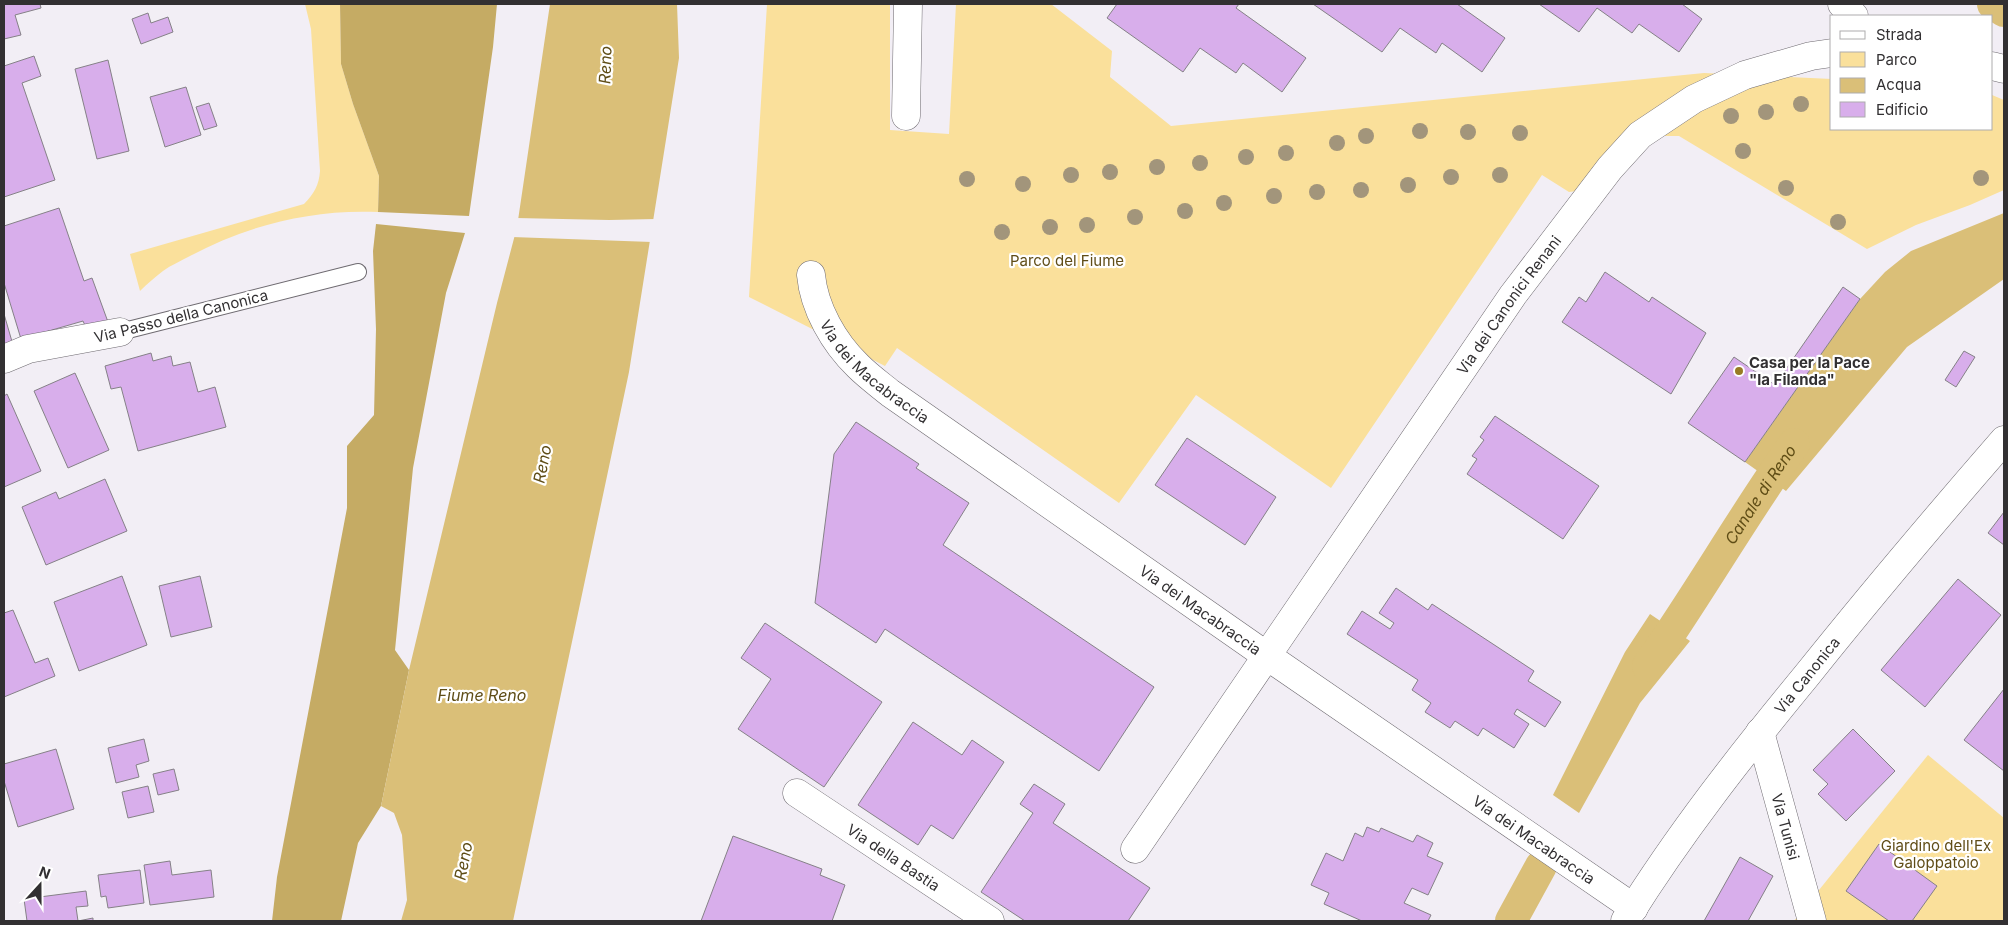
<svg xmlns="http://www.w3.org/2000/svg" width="2008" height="925" viewBox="0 0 2008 925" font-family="Inter,sans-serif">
<rect width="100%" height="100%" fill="#f2eef5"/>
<!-- green -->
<g fill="#fae09b">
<path d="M305,4H340L341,64L353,104L379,176L378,212C312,209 248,225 190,256C181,261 171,265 163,271C155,277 147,284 140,291L130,254L304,204C314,194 319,185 320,171L311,29Z"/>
<path d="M767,4H890V130L949,134L956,4H1051L1112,51L1110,77L1171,126L1704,73L1832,79V129H1992V95L2004,100V190L1970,205L1916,225L1867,249L1679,136H1640L1592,189L1569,192L1542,175L1331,488L1196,395L1119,503L897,348L885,366L749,297Z"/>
<path d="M1928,755L2004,818V921H1794Z"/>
</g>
<!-- forest -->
<g fill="#c5ab64">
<path d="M340,4H497L493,47L469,216L378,212L379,176L353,104L341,64Z"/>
<path d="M376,224L465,233L446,293L413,468L395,650L409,670L381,806L358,843L341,921H272L277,877L347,508V446L374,415L376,329L373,251Z"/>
</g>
<!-- water -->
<g fill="#dabf78">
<path d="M550,4H677L679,58L629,372L513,921H401L407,900L402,835L394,813L381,806L409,670L497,303L517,227Z"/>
<path d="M2004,213V279L1907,347L1786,491L1745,462L1860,299L1885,272L1911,251Z"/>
<path d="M1650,614L1690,641L1640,703L1579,813L1553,795L1625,652Z"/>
</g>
<!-- pier -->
<path fill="#f2eef5" d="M516,218L609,220L656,219L652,242L512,237Z"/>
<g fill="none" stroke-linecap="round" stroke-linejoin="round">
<!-- canal -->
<g stroke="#dabf78" stroke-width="32">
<path d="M1993,4L2004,11"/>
<path id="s1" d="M1648,666C1699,593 1743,516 1794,444"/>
<path d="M1511,921L1541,866"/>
</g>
</g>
<!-- building -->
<g fill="#d8aeeb" stroke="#858187">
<path d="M4,4H40L41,8L15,15L21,35L4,39Z"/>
<path d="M1117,4H1239L1236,8L1306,58L1282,92L1243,63L1236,73L1200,48L1183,72L1107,18Z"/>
<path d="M1313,4H1457L1505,38L1482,72L1442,43L1436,53L1400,28L1382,52Z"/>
<path d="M1539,4H1682L1702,19L1679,52L1639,24L1632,33L1597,8L1579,32Z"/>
<path d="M148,13L151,23L168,17L173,32L141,44L132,19Z"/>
<path d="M34,56L41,76L22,83L55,180L4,197V66Z"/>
<path d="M108,60L129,151L97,159L75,69Z"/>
<path d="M186,87L201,135L165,147L150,97Z"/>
<path d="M209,103L217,126L204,130L196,107Z"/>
<path d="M59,208L84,281L92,278L108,322L87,330L83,321L21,339L4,283V226Z"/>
<path d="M1605,272L1649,302L1652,297L1706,333L1671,394L1562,322L1579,297L1586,302Z"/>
<path d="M1843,287L1860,299L1745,462L1688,423L1734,357L1775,385Z"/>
<path d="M4,314L13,345L4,347Z"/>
<path d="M1964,351L1975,357L1956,387L1945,380Z"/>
<path d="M151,353L153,361L171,356L173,366L190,362L198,392L215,387L226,427L138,451L121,387L111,389L105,366Z"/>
<path d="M75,373L109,450L68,468L34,391Z"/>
<path d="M7,394L41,471L4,487V396Z"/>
<path d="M1495,416L1599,486L1563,539L1467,474L1477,459L1472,456L1484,440L1480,437Z"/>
<path d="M856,422L919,464L916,468L969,503L943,545L1154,687L1099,771L885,629L876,643L815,603L834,454Z"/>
<path d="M1187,438L1276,497L1245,545L1155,485Z"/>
<path d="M105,479L127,531L46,565L22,507L56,492L59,499Z"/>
<path d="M2004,512V545L1988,533Z"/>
<path d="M122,576L147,645L79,671L54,602Z"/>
<path d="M200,576L212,627L171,637L159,586Z"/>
<path d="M1958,579L2001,615L1925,707L1881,670Z"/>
<path d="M1396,588L1428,610L1432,604L1534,671L1528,681L1561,702L1545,727L1517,709L1514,714L1529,724L1514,748L1483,728L1478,736L1455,721L1450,728L1425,712L1431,703L1412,690L1418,680L1347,634L1362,611L1390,629L1394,623L1379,613Z"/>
<path d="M13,610L35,663L48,658L55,676L4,697V613Z"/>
<path d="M765,623L882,702L824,787L738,729L771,679L741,658Z"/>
<path d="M2004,689V771L1964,740Z"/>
<path d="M913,722L962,755L972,740L1004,762L953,839L931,825L918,845L858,805Z"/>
<path d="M1853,729L1895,771L1846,821L1818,794L1828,784L1813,770Z"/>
<path d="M144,739L149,761L136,765L139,777L116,783L108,748Z"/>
<path d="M56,749L74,809L18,827L4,781V764Z"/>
<path d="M174,769L179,790L158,795L153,774Z"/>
<path d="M1034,784L1065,804L1053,823L1150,888L1128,921H1025L981,892L1033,813L1020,804Z"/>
<path d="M148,786L154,812L128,818L122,792Z"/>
<path d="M1367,827L1379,832L1381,828L1413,842L1417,835L1433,843L1427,856L1443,863L1428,895L1412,888L1404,903L1431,915L1428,921H1362L1324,904L1329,893L1311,885L1326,853L1343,861L1355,833L1363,837Z"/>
<path d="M733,836L822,869L820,875L845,885L832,921H701Z"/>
<path d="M1879,844L1937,886L1912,921H1889L1846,891Z"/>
<path d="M1740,857L1773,876L1748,921H1704Z"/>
<path d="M170,861L172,875L211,870L214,897L150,905L144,865Z"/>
<path d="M140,870L144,903L108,908L106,896L101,897L98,875Z"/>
<path d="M86,891L88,906L76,907L78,921L93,918V921H27L24,899Z"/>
</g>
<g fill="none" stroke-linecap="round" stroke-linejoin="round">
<!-- lane casing -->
<g stroke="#6e6a70" stroke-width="18">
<path id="lane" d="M120,332L358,272"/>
</g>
<!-- street casing -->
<g stroke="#6e6a70" stroke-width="29">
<g id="street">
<path d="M1842,4L1854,16"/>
<path d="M1992,66L2004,69"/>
<path d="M906,116L908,4"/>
<path id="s2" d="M811,275C814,308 834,343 858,366C868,376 879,384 890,393L1267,656L1634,908"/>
<path d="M4,359L28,349L120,332"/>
<path id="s3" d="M1760,732L1812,921"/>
<path id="s4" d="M797,793L990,921"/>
<path id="s5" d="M1135,849L1513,295L1610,168L1640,135L1694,99L1745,75L1811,56L1832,53"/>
<path id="s6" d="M1625,921C1679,834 1742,754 1807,675C1871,595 1937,517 2004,440"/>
</g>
</g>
<!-- lane -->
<use href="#lane" stroke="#fff" stroke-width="16"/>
<!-- street -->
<use href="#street" stroke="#fff" stroke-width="28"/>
</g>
<!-- trees -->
<g fill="#a2957b">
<circle cx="1801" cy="104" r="8"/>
<circle cx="1766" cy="112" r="8"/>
<circle cx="1731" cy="116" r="8"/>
<circle cx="1420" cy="131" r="8"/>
<circle cx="1468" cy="132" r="8"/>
<circle cx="1520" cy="133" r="8"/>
<circle cx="1366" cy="136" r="8"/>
<circle cx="1337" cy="143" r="8"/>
<circle cx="1743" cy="151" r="8"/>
<circle cx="1286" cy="153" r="8"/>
<circle cx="1246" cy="157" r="8"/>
<circle cx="1200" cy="163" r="8"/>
<circle cx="1157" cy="167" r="8"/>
<circle cx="1110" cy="172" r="8"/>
<circle cx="1071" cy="175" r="8"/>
<circle cx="1500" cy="175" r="8"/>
<circle cx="1451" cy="177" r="8"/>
<circle cx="1981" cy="178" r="8"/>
<circle cx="967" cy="179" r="8"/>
<circle cx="1023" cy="184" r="8"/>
<circle cx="1408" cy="185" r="8"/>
<circle cx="1786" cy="188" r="8"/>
<circle cx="1361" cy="190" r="8"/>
<circle cx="1317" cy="192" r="8"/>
<circle cx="1274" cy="196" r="8"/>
<circle cx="1224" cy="203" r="8"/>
<circle cx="1185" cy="211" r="8"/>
<circle cx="1135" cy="217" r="8"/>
<circle cx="1838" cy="222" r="8"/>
<circle cx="1087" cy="225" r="8"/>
<circle cx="1050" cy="227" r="8"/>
<circle cx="1002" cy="232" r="8"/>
</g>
<!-- markers -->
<circle fill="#987b24" stroke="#fff" stroke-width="2" cx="1739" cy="371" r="5"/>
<g text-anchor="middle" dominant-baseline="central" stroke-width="4.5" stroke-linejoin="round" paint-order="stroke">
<!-- park labels -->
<g font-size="15" fill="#604d17" stroke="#fff">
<text x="1067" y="260">Parco del Fiume</text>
<text x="1936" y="845">Giardino dell'Ex<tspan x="1936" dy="17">Galoppatoio</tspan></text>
</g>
<!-- street labels -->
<g font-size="15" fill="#323032" stroke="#fff">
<text stroke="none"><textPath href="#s5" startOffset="660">Via dei Canonici Renani</textPath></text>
<text transform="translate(181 316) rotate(-14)">Via Passo della Canonica</text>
<text stroke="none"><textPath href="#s2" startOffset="120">Via dei Macabraccia</textPath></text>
<text stroke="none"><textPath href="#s2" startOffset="525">Via dei Macabraccia</textPath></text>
<text stroke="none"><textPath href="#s6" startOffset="306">Via Canonica</textPath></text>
<text stroke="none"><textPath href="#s3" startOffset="98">Via Tunisi</textPath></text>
<text stroke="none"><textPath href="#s2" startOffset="930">Via dei Macabraccia</textPath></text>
<text stroke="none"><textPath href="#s4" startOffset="116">Via della Bastia</textPath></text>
</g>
<!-- poi labels -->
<g font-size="15" font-weight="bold" fill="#323032" stroke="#fff" text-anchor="start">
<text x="1749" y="362">Casa per la Pace<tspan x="1749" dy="17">"la Filanda"</tspan></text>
</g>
<!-- water labels -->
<g font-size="16" font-style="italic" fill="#5f4d16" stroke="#fff">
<text transform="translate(605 65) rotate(-88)">Reno</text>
<text transform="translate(542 464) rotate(-79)">Reno</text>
<text stroke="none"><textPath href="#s1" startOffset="205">Canale di Reno</textPath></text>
<text x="482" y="695">Fiume Reno</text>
<text transform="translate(463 861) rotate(-79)">Reno</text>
</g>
</g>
<!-- border -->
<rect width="2008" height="925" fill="none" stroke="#323032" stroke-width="10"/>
<!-- legend -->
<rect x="1830" y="15" width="162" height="115" fill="#ffffff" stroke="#adacad"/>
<rect x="1840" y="31" width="25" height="8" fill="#ffffff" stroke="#adacad"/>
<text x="1876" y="40" font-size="15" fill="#323032">Strada</text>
<rect x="1840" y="52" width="25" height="15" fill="#fae09b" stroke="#adacad"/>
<text x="1876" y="65" font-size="15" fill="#323032">Parco</text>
<rect x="1840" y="78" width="25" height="15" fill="#dabf78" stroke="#adacad"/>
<text x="1876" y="90" font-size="15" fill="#323032">Acqua</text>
<rect x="1840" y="102" width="25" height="15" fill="#d8aeeb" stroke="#adacad"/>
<text x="1876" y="115" font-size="15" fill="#323032">Edificio</text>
<!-- north arrow -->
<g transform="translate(40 885) rotate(21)" stroke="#ffffff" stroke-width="4" paint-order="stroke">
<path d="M0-4L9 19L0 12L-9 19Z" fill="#323032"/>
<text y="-8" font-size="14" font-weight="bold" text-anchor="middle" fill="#323032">N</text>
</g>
</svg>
